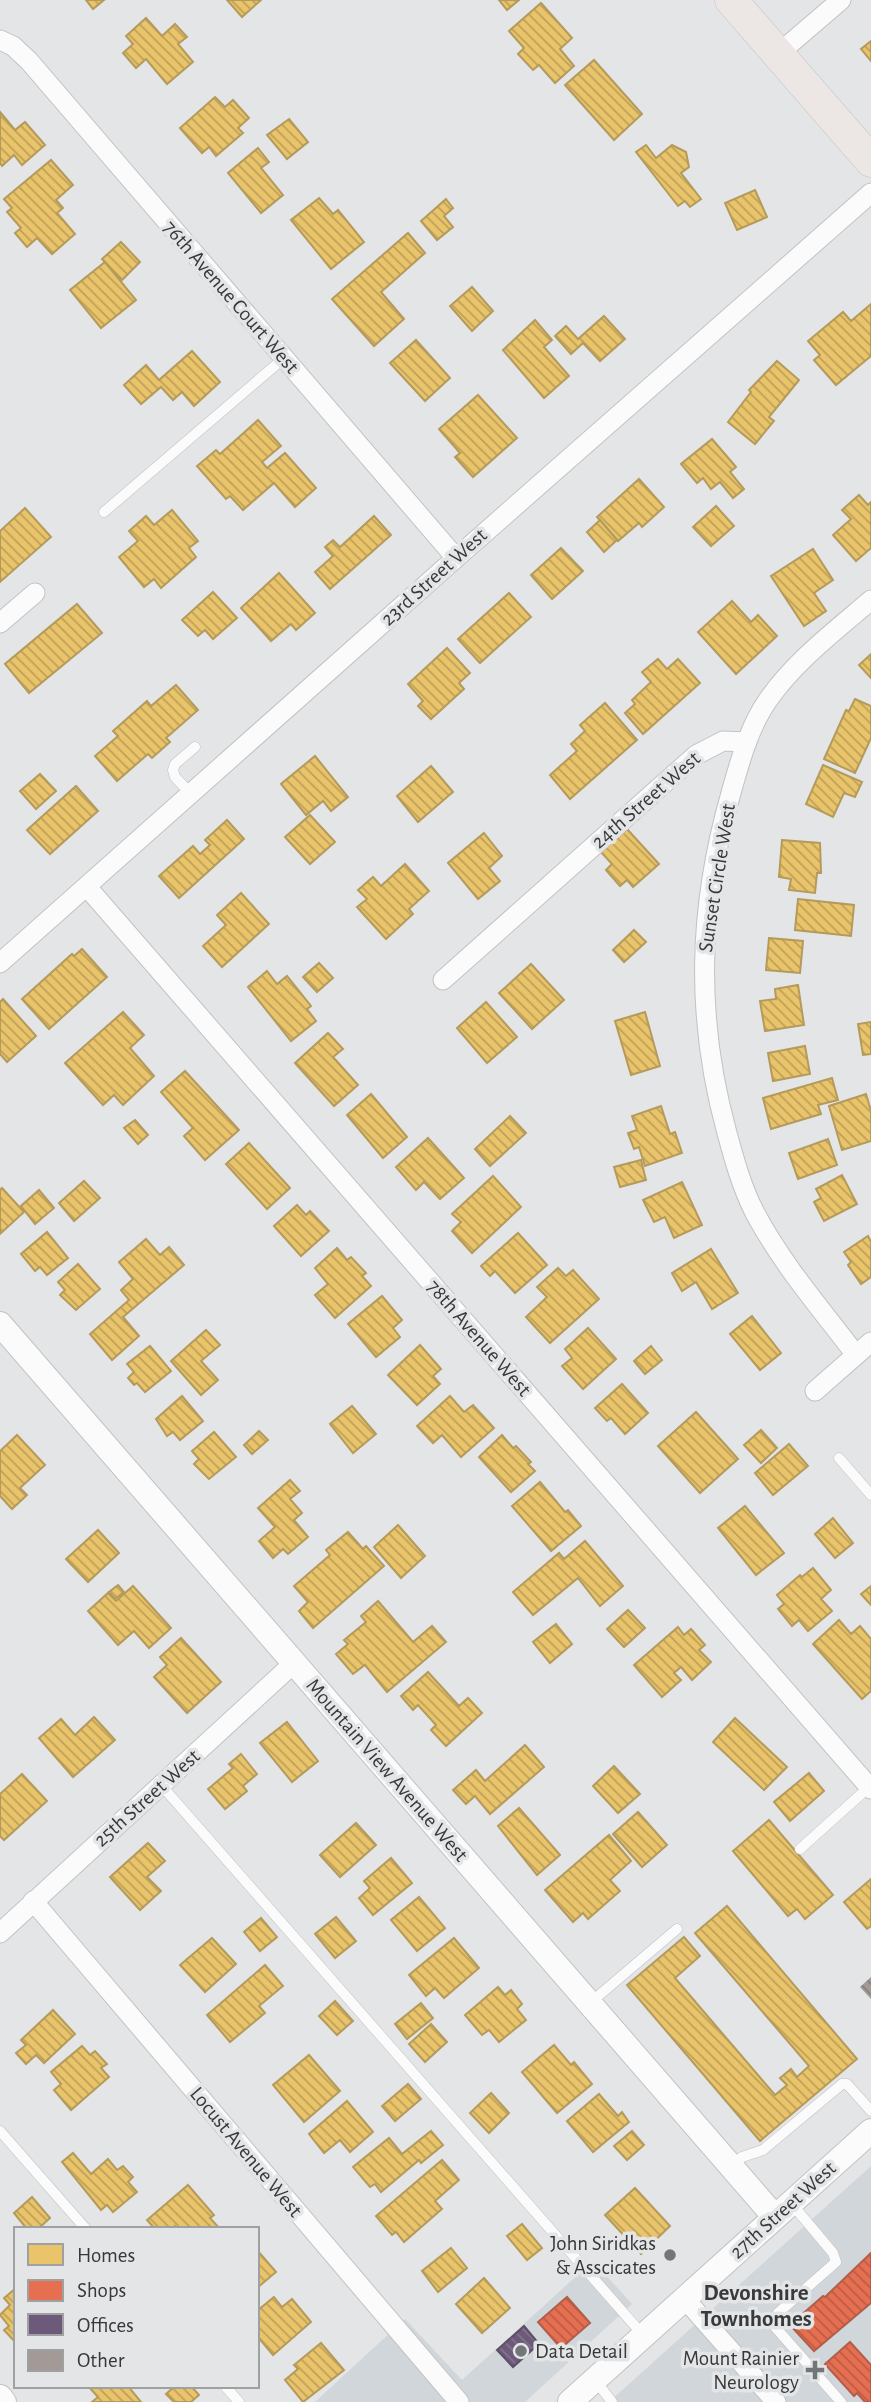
<svg xmlns="http://www.w3.org/2000/svg" width="871" height="2402" viewBox="0 0 871 2402" font-family="'Alegreya Sans',sans-serif">
<defs>
<pattern id="homes-back-hatch" width="6" height="6" patternUnits="userSpaceOnUse" patternTransform="scale(1.75)"><rect width="6" height="6" fill="#e9c46a"/><path d="M-1 5l2 2M0 0l6 6M5-1l2 2" fill="none" stroke="#bea058"/></pattern>
<pattern id="shops-back-hatch" width="6" height="6" patternUnits="userSpaceOnUse" patternTransform="scale(1.75)"><rect width="6" height="6" fill="#e76f51"/><path d="M-1 5l2 2M0 0l6 6M5-1l2 2" fill="none" stroke="#bc5c44"/></pattern>
<pattern id="offices-back-hatch" width="6" height="6" patternUnits="userSpaceOnUse" patternTransform="scale(1.75)"><rect width="6" height="6" fill="#6d597a"/><path d="M-1 5l2 2M0 0l6 6M5-1l2 2" fill="none" stroke="#82748c"/></pattern>
<pattern id="building-back-hatch" width="6" height="6" patternUnits="userSpaceOnUse" patternTransform="scale(1.75)"><rect width="6" height="6" fill="#a39a98"/><path d="M-1 5l2 2M0 0l6 6M5-1l2 2" fill="none" stroke="#867f7d"/></pattern>
</defs>
<rect width="100%" height="100%" fill="#e4e5e6"/>
<!-- built -->
<g fill="#d1d6da">
<path d="M871,2166V2402H609Z"/>
<path d="M593,2261L632,2304L525,2402H315L405,2319L462,2380Z"/>
</g>
<!-- homes -->
<g fill="url(#homes-back-hatch)" stroke="#b49a5b" stroke-width="2">
<path d="M86,0H104L93,9Z"/>
<path d="M227,0H261L242,17Z"/>
<path d="M499,0H519L507,10Z"/>
<path d="M541,3L572,38L560,49L574,66L555,83L539,65L533,70L518,54L524,48L509,31Z"/>
<path d="M146,18L162,36L175,24L187,37L178,44L193,62L167,84L146,59L136,68L123,53L133,44L126,36Z"/>
<path d="M871,41V61L861,49Z"/>
<path d="M594,60L642,114L614,140L565,85Z"/>
<path d="M215,97L225,107L233,100L249,118L238,128L243,133L216,156L209,147L202,153L180,128Z"/>
<path d="M0,112L15,130L25,122L45,145L22,165L14,155L2,166L0,163Z"/>
<path d="M289,119L308,142L287,159L267,135Z"/>
<path d="M646,145L656,158L672,145L686,152L689,167L681,173L701,199L690,207L685,201L678,206L636,152Z"/>
<path d="M258,148L269,162L261,168L283,195L261,213L228,173Z"/>
<path d="M51,160L73,185L56,200L63,208L57,213L75,234L52,254L37,238L27,247L15,233L21,228L7,212L12,208L4,199Z"/>
<path d="M755,190L767,217L737,230L725,203Z"/>
<path d="M319,198L333,214L338,210L364,242L331,269L291,220Z"/>
<path d="M446,199L453,208L444,216L453,227L437,240L421,221Z"/>
<path d="M408,233L425,253L381,292L404,319L374,346L332,299Z"/>
<path d="M121,242L140,262L122,280L102,259Z"/>
<path d="M105,262L136,300L101,328L70,290Z"/>
<path d="M472,287L493,311L472,331L450,306Z"/>
<path d="M871,304V356L836,385L814,360L820,355L808,341L843,312L851,321Z"/>
<path d="M604,316L625,339L600,361L583,343L571,354L555,336L566,326L578,339Z"/>
<path d="M535,320L552,340L544,347L569,376L544,398L503,350Z"/>
<path d="M416,340L450,378L425,401L390,363Z"/>
<path d="M192,351L220,382L194,406L182,392L173,400L161,387L141,404L124,385L146,365L159,380Z"/>
<path d="M777,361L799,380L769,417L774,421L755,444L728,422L751,392L749,390Z"/>
<path d="M478,395L517,438L473,477L455,457L460,453L439,429Z"/>
<path d="M258,420L281,446L262,462L267,468L285,453L316,488L295,507L274,483L243,510L230,496L226,499L197,466L216,450L220,454Z"/>
<path d="M712,439L736,467L730,472L744,489L733,498L720,482L711,489L703,478L697,483L681,464Z"/>
<path d="M639,479L664,507L642,527L639,523L618,541L597,517Z"/>
<path d="M859,495L868,505L871,502V548L856,561L833,535L851,519L842,510Z"/>
<path d="M716,506L734,526L711,546L693,527Z"/>
<path d="M25,508L51,537L0,582V531Z"/>
<path d="M172,510L198,541L189,548L196,557L161,588L154,579L144,587L119,557L138,541L129,531L146,516L154,525Z"/>
<path d="M374,516L391,535L330,589L315,572L333,556L325,547L333,540L340,547Z"/>
<path d="M600,520L617,540L604,552L587,532Z"/>
<path d="M561,548L583,571L552,599L531,575Z"/>
<path d="M813,549L833,580L814,593L826,611L804,626L771,576Z"/>
<path d="M279,573L315,613L296,630L291,624L271,641L241,608Z"/>
<path d="M213,592L237,618L213,639L205,630L198,636L182,620Z"/>
<path d="M509,593L531,617L480,663L458,639Z"/>
<path d="M732,601L751,622L758,615L777,636L736,674L698,632Z"/>
<path d="M77,604L102,633L29,693L5,664Z"/>
<path d="M447,648L470,673L459,683L464,689L431,719L418,706L423,701L408,684Z"/>
<path d="M871,654V678L859,665Z"/>
<path d="M658,659L667,669L678,659L700,683L643,734L625,713L635,704L632,700L651,682L642,672Z"/>
<path d="M176,685L198,710L166,738L170,742L152,758L148,754L117,781L95,756L118,736L113,731L147,701L151,706Z"/>
<path d="M855,699L871,706V738L855,773L824,759L846,710L849,711Z"/>
<path d="M605,703L637,740L570,799L550,775L577,751L571,744L585,731L580,725Z"/>
<path d="M315,756L348,797L331,811L323,801L306,815L281,784Z"/>
<path d="M823,765L862,782L855,797L844,793L833,817L806,804Z"/>
<path d="M431,766L453,792L418,822L397,796Z"/>
<path d="M40,774L56,791L36,809L20,791Z"/>
<path d="M76,786L98,811L50,854L27,830Z"/>
<path d="M310,815L335,842L310,864L285,837Z"/>
<path d="M227,820L244,839L179,898L159,876L193,846L200,854L210,845L205,840Z"/>
<path d="M627,829L659,864L633,887L627,880L620,886L606,870L612,864L601,852Z"/>
<path d="M484,833L502,856L489,868L500,881L478,899L448,863Z"/>
<path d="M782,840L820,843L821,873H817L815,893L789,890L791,879L779,877Z"/>
<path d="M405,864L429,891L409,909L413,914L386,939L357,907L367,899L358,890L373,877L381,886Z"/>
<path d="M241,893L269,924L222,967L203,946L226,925L217,915Z"/>
<path d="M798,899L854,905L851,936L795,930Z"/>
<path d="M634,930L646,942L624,962L613,950Z"/>
<path d="M769,938L803,941L800,973L766,970Z"/>
<path d="M82,949L107,977L49,1029L22,999L72,954L74,956Z"/>
<path d="M319,963L333,978L317,992L303,977Z"/>
<path d="M531,964L564,1000L532,1029L499,993Z"/>
<path d="M267,971L277,984L287,976L311,1006L307,1009L316,1021L291,1041L248,987Z"/>
<path d="M798,985L804,1025L765,1031L760,1001L776,999L775,989Z"/>
<path d="M3,999L36,1036L7,1062L0,1054V1002Z"/>
<path d="M486,1002L517,1037L487,1063L457,1028Z"/>
<path d="M123,1012L144,1035L130,1048L154,1076L123,1105L114,1095L103,1105L65,1063Z"/>
<path d="M645,1012L660,1066L631,1075L615,1021Z"/>
<path d="M871,1022V1054L863,1055L858,1024Z"/>
<path d="M328,1033L343,1049L333,1057L358,1085L334,1106L295,1063Z"/>
<path d="M805,1046L810,1074L773,1081L768,1053Z"/>
<path d="M185,1071L239,1130L205,1160L184,1136L193,1128L161,1092Z"/>
<path d="M832,1078L838,1100L818,1105L821,1114L771,1129L763,1098Z"/>
<path d="M371,1094L407,1137L383,1158L347,1115Z"/>
<path d="M866,1094L871,1111V1141L842,1150L829,1106Z"/>
<path d="M661,1106L670,1134L675,1132L682,1153L645,1166L639,1147L634,1149L628,1133L637,1130L632,1116Z"/>
<path d="M510,1116L526,1133L490,1166L475,1149Z"/>
<path d="M135,1120L148,1135L138,1144L124,1128Z"/>
<path d="M428,1138L464,1178L440,1199L424,1182L416,1190L396,1167Z"/>
<path d="M828,1139L837,1165L798,1179L789,1153Z"/>
<path d="M249,1143L290,1188L267,1209L226,1164Z"/>
<path d="M641,1160L646,1180L620,1187L614,1167Z"/>
<path d="M842,1175L857,1204L824,1221L814,1202L821,1198L816,1189Z"/>
<path d="M493,1176L521,1207L472,1253L452,1231L461,1222L452,1214Z"/>
<path d="M84,1181L100,1198L74,1221L59,1203Z"/>
<path d="M682,1182L702,1225L674,1238L665,1217L654,1222L643,1200Z"/>
<path d="M2,1188L24,1212L0,1234V1190Z"/>
<path d="M39,1190L54,1208L35,1224L21,1206Z"/>
<path d="M297,1205L306,1215L310,1211L329,1231L301,1256L274,1226Z"/>
<path d="M47,1232L68,1258L47,1275L40,1267L35,1271L21,1254Z"/>
<path d="M518,1233L547,1265L515,1293L495,1271L490,1276L481,1266Z"/>
<path d="M868,1236L871,1242V1277L861,1284L848,1265L851,1262L844,1252Z"/>
<path d="M146,1239L160,1255L169,1247L184,1265L123,1317L139,1336L112,1360L90,1334L129,1300L121,1290L133,1279L119,1262Z"/>
<path d="M337,1248L347,1260L351,1257L366,1273L362,1276L371,1286L335,1318L315,1295L328,1284L315,1268Z"/>
<path d="M711,1249L738,1293L712,1309L696,1282L682,1291L672,1273Z"/>
<path d="M78,1264L100,1289L76,1310L60,1295L65,1290L58,1282Z"/>
<path d="M558,1268L566,1276L573,1270L599,1299L550,1343L526,1317L547,1297L537,1287Z"/>
<path d="M382,1296L402,1320L393,1328L400,1337L376,1357L348,1324Z"/>
<path d="M752,1316L781,1353L760,1370L730,1334Z"/>
<path d="M588,1328L616,1359L583,1389L562,1366L572,1358L565,1349Z"/>
<path d="M206,1330L220,1345L201,1361L218,1380L201,1395L171,1361Z"/>
<path d="M420,1345L441,1369L433,1376L440,1384L417,1405L388,1375Z"/>
<path d="M150,1346L171,1371L145,1392L137,1383L134,1385L128,1378L134,1372L127,1364Z"/>
<path d="M651,1346L662,1360L645,1374L634,1361Z"/>
<path d="M622,1384L648,1413L625,1434L611,1418L607,1421L595,1408Z"/>
<path d="M182,1396L203,1421L180,1440L173,1432L167,1436L156,1419Z"/>
<path d="M450,1396L464,1412L473,1405L494,1428L461,1457L442,1435L433,1443L417,1426Z"/>
<path d="M352,1406L376,1434L353,1453L330,1424Z"/>
<path d="M696,1412L738,1459L700,1493L658,1446Z"/>
<path d="M761,1430L777,1448L761,1463L744,1445Z"/>
<path d="M259,1431L268,1440L252,1454L244,1445Z"/>
<path d="M214,1432L236,1457L209,1479L194,1464L199,1459L192,1451Z"/>
<path d="M17,1435L45,1465L20,1488L27,1495L12,1509L0,1496V1451Z"/>
<path d="M502,1435L513,1448L516,1446L531,1462L528,1464L535,1471L511,1492L479,1457Z"/>
<path d="M789,1444L808,1466L773,1495L755,1473Z"/>
<path d="M290,1480L300,1491L290,1499L302,1513L294,1520L308,1537L288,1554L283,1549L273,1558L259,1541L275,1527L258,1508Z"/>
<path d="M540,1482L565,1512L568,1510L581,1526L551,1551L512,1506Z"/>
<path d="M745,1506L784,1553L756,1575L718,1528Z"/>
<path d="M833,1518L853,1543L835,1558L815,1534Z"/>
<path d="M398,1525L425,1556L401,1578L374,1547Z"/>
<path d="M98,1530L119,1553L88,1582L66,1559Z"/>
<path d="M348,1532L363,1549L366,1546L384,1566L313,1628L299,1611L308,1602L294,1586L330,1555L326,1550Z"/>
<path d="M585,1541L623,1586L600,1606L578,1578L533,1615L513,1592L559,1553L564,1559Z"/>
<path d="M813,1568L831,1590L821,1599L832,1611L808,1631L799,1620L792,1626L778,1609L784,1604L777,1595L800,1575L802,1577Z"/>
<path d="M118,1585L124,1592L115,1599L109,1592Z"/>
<path d="M133,1586L171,1628L149,1648L134,1631L118,1645L88,1611L108,1593L116,1601Z"/>
<path d="M871,1586V1605L861,1594Z"/>
<path d="M378,1601L413,1642L432,1626L446,1642L387,1692L365,1665L353,1674L336,1654L348,1644L344,1640L366,1622L361,1616Z"/>
<path d="M628,1610L645,1628L624,1647L607,1629Z"/>
<path d="M839,1620L851,1634L860,1626L871,1639V1691L862,1699L813,1644Z"/>
<path d="M556,1624L572,1644L550,1663L533,1642Z"/>
<path d="M678,1627L684,1635L691,1629L705,1645L699,1650L711,1662L692,1680L681,1667L674,1673L681,1680L662,1697L634,1665Z"/>
<path d="M181,1638L221,1682L187,1713L154,1677L167,1665L160,1657Z"/>
<path d="M428,1672L459,1706L468,1698L482,1713L446,1746L431,1730L436,1725L418,1705L413,1710L401,1696Z"/>
<path d="M94,1717L115,1740L73,1777L39,1738L61,1719L75,1735Z"/>
<path d="M735,1718L787,1767L764,1790L713,1742Z"/>
<path d="M287,1722L318,1761L292,1782L260,1743Z"/>
<path d="M525,1745L544,1767L490,1814L475,1796L466,1804L453,1790L476,1770L485,1781Z"/>
<path d="M241,1754L257,1774L243,1786L247,1791L225,1809L208,1789L233,1768L229,1764Z"/>
<path d="M614,1766L640,1794L618,1813L593,1786Z"/>
<path d="M809,1773L824,1791L790,1821L774,1802Z"/>
<path d="M22,1774L47,1801L4,1840L0,1836V1794Z"/>
<path d="M519,1808L560,1855L537,1875L498,1826Z"/>
<path d="M638,1812L667,1845L642,1867L613,1834Z"/>
<path d="M769,1820L833,1895L805,1919L797,1909L788,1916L733,1851Z"/>
<path d="M356,1823L376,1845L340,1877L320,1855Z"/>
<path d="M609,1835L631,1861L610,1880L620,1891L588,1919L583,1913L573,1922L545,1890Z"/>
<path d="M148,1843L165,1861L147,1877L161,1891L140,1910L110,1877Z"/>
<path d="M391,1858L412,1883L373,1915L359,1898L370,1888L364,1881Z"/>
<path d="M871,1879V1926L867,1929L844,1902Z"/>
<path d="M419,1897L445,1928L417,1951L391,1920Z"/>
<path d="M727,1906L857,2059L760,2141L627,1985L684,1937L700,1956L675,1978L775,2095L787,2085L780,2078L791,2069L797,2077L809,2066L695,1933Z"/>
<path d="M336,1917L356,1941L335,1958L315,1934Z"/>
<path d="M261,1918L277,1937L260,1951L244,1932Z"/>
<path d="M212,1938L236,1964L205,1992L180,1965Z"/>
<path d="M454,1938L479,1968L444,1998L435,1988L426,1996L409,1975Z"/>
<path d="M265,1965L283,1986L259,2006L265,2013L230,2042L207,2015Z"/>
<path d="M498,1987L505,1995L511,1990L522,2004L517,2009L526,2020L499,2042L489,2030L482,2035L465,2015Z"/>
<path d="M335,2001L353,2021L337,2035L319,2016Z"/>
<path d="M421,2003L433,2018L407,2039L395,2024Z"/>
<path d="M53,2010L75,2034L44,2063L36,2055L26,2064L16,2053L26,2045L21,2040Z"/>
<path d="M431,2024L447,2042L425,2062L409,2044Z"/>
<path d="M554,2045L571,2065L574,2062L592,2084L557,2113L522,2072Z"/>
<path d="M82,2046L90,2055L95,2051L107,2064L101,2068L109,2077L71,2110L54,2090L61,2084L51,2072Z"/>
<path d="M309,2055L340,2091L304,2122L273,2085Z"/>
<path d="M408,2084L421,2099L395,2121L382,2106Z"/>
<path d="M491,2093L509,2113L489,2133L470,2113Z"/>
<path d="M599,2094L618,2116L622,2112L629,2122L593,2152L567,2121Z"/>
<path d="M347,2101L373,2132L350,2152L340,2140L324,2153L309,2134Z"/>
<path d="M431,2131L443,2145L421,2163L419,2160L381,2192L375,2184L370,2187L353,2167L389,2138L402,2154Z"/>
<path d="M632,2131L644,2145L627,2160L614,2146Z"/>
<path d="M73,2153L91,2174L108,2159L117,2170L123,2166L133,2177L128,2182L137,2192L113,2212L107,2205L101,2210L62,2162Z"/>
<path d="M442,2160L459,2180L435,2201L442,2209L404,2242L396,2232L392,2235L376,2216Z"/>
<path d="M188,2185L214,2215L210,2218L220,2229H178L175,2226L172,2229H155L147,2220Z"/>
<path d="M635,2188L670,2226L641,2254L605,2215Z"/>
<path d="M32,2197L50,2218L38,2229H27L14,2213Z"/>
<path d="M522,2224L542,2248L527,2260L507,2236Z"/>
<path d="M451,2248L467,2268L438,2292L422,2271Z"/>
<path d="M257,2250L276,2272L257,2288Z"/>
<path d="M484,2278L510,2308L482,2333L456,2304Z"/>
<path d="M16,2288V2343L4,2330L9,2326L0,2315L10,2305L4,2298Z"/>
<path d="M274,2297L282,2307L292,2299L311,2322L273,2355L257,2336V2311Z"/>
<path d="M321,2343L344,2370L303,2402L285,2380L298,2369L294,2365Z"/>
<path d="M88,2386H128L141,2402H92L98,2397Z"/>
<path d="M175,2386H191L199,2395L191,2402H174L166,2394Z"/>
</g>
<!-- shops -->
<g fill="url(#shops-back-hatch)" stroke="#b25e4a" stroke-width="2">
<path d="M871,2253V2303L814,2351L790,2325L823,2296L825,2297Z"/>
<path d="M567,2297L590,2323L561,2348L538,2322Z"/>
<path d="M850,2342L871,2365V2402H865L857,2393L854,2396L825,2364Z"/>
</g>
<!-- offices -->
<path fill="url(#offices-back-hatch)" stroke="#5d4f66" stroke-width="2" d="M524,2326L539,2344L513,2367L497,2350Z"/>
<!-- building -->
<path fill="url(#building-back-hatch)" d="M871,1977V1999L860,1987Z"/>
<g fill="none" stroke-linecap="round" stroke-linejoin="round">
<!-- service casing -->
<g stroke="#c1c2c3" stroke-width="11">
<g id="service">
<path d="M104,512L284,358"/>
<path d="M191,794L175,777L173,770L175,764L195,747"/>
<path d="M839,1458L871,1495"/>
<path d="M161,1785L643,2335"/>
<path d="M800,1849L869,1787"/>
<path d="M590,2003L677,1929"/>
<path d="M0,2131L86,2229"/>
<path d="M733,2165L742,2157L763,2150L842,2084H847L871,2111"/>
<path d="M791,2203L833,2253L836,2262L778,2313L776,2328L841,2402"/>
<path d="M595,2380L612,2402"/>
<path d="M225,2386L239,2402"/>
</g>
</g>
<!-- minor casing -->
<g stroke="#c1c2c3" stroke-width="21">
<g id="minor">
<path d="M0,40L13,46L29,61L456,558"/>
<path d="M778,54L841,0"/>
<path d="M0,623L35,593"/>
<path d="M87,887L871,1789"/>
<path d="M0,963L456,558L871,193"/>
<path d="M443,980L696,755L723,741L747,742"/>
<path d="M856,1355C821,1309 782,1264 755,1213C742,1188 734,1159 727,1133C695,1017 698,908 731,793C740,761 749,727 768,700C795,661 835,631 871,600"/>
<path d="M815,1391L871,1342"/>
<path d="M33,1901L459,2402"/>
<path d="M0,1933L294,1663"/>
<path d="M685,2299L776,2402"/>
</g>
</g>
<!-- tertiary casing -->
<g stroke="#c1c2c3" stroke-width="26">
<g id="tertiary">
<path d="M0,1324L775,2217"/>
<path d="M0,2397L4,2402"/>
<path d="M570,2402L871,2131"/>
</g>
</g>
<!-- primary casing -->
<g stroke="#c2c2c3" stroke-width="33">
<path id="primary" d="M731,0L871,161"/>
</g>
<!-- service -->
<use href="#service" stroke="#fbfbfb" stroke-width="10"/>
<!-- minor -->
<use href="#minor" stroke="#fbfbfb" stroke-width="19"/>
<!-- tertiary -->
<use href="#tertiary" stroke="#fbfbfb" stroke-width="24"/>
<!-- primary -->
<use href="#primary" stroke="#ece6e4" stroke-width="32"/>
</g>
<!-- markers -->
<g fill="#747576" stroke="#e3e5e7" stroke-width="2.5">
<circle cx="670" cy="2255" r="7"/>
<circle cx="521" cy="2351" r="7"/>
<path d="M811.5 2359.5h7v7h7v7h-7v7h-7v-7h-7v-7h7z"/>
</g>
<g text-anchor="middle" dominant-baseline="central" stroke-width="7" stroke-linejoin="round" paint-order="stroke">
<!-- street labels -->
<g font-size="21" fill="#383839" stroke="#e3e5e7">
<text transform="translate(231 297) rotate(49)">76th Avenue Court West</text>
<text transform="translate(434 577) rotate(-42)">23rd Street West</text>
<text transform="translate(646 800) rotate(-41)">24th Street West</text>
<text transform="translate(717 878) rotate(-81)">Sunset Circle West</text>
<text transform="translate(479 1338) rotate(49)">78th Avenue West</text>
<text transform="translate(387 1770) rotate(49)">Mountain View Avenue West</text>
<text transform="translate(147 1798) rotate(-42)">25th Street West</text>
<text transform="translate(246 2152) rotate(50)">Locust Avenue West</text>
<text transform="translate(783 2210) rotate(-42)">27th Street West</text>
</g>
<!-- poi labels -->
<g font-size="21" fill="#383839" stroke="#e3e5e7" text-anchor="end">
<text x="656" y="2243">John Siridkas<tspan x="656" dy="24">&amp; Asscicates</tspan></text>
<text x="535" y="2351" text-anchor="start">Data Detail</text>
<text x="799" y="2358">Mount Rainier<tspan x="799" dy="24">Neurology</tspan></text>
</g>
<!-- neighbourhood labels -->
<g font-size="23" font-weight="bold" fill="#383a3b" stroke="#e3e5e7">
<text x="756" y="2293">Devonshire<tspan x="756" dy="26">Townhomes</tspan></text>
</g>
</g>
<!-- legend -->
<rect x="14" y="2227" width="245" height="161" fill="#e3e5e7" stroke="#9fa0a1" stroke-width="2"/>
<rect x="28" y="2244" width="35" height="21" fill="#e9c46a" stroke="#9fa0a1" stroke-width="2"/>
<text x="77" y="2262" font-size="21" fill="#383839">Homes</text>
<rect x="28" y="2280" width="35" height="21" fill="#e76f51" stroke="#9fa0a1" stroke-width="2"/>
<text x="77" y="2297" font-size="21" fill="#383839">Shops</text>
<rect x="28" y="2314" width="35" height="21" fill="#6d597a" stroke="#9fa0a1" stroke-width="2"/>
<text x="77" y="2332" font-size="21" fill="#383839">Offices</text>
<rect x="28" y="2350" width="35" height="21" fill="#a39a98" stroke="#9fa0a1" stroke-width="2"/>
<text x="77" y="2367" font-size="21" fill="#383839">Other</text>
</svg>
